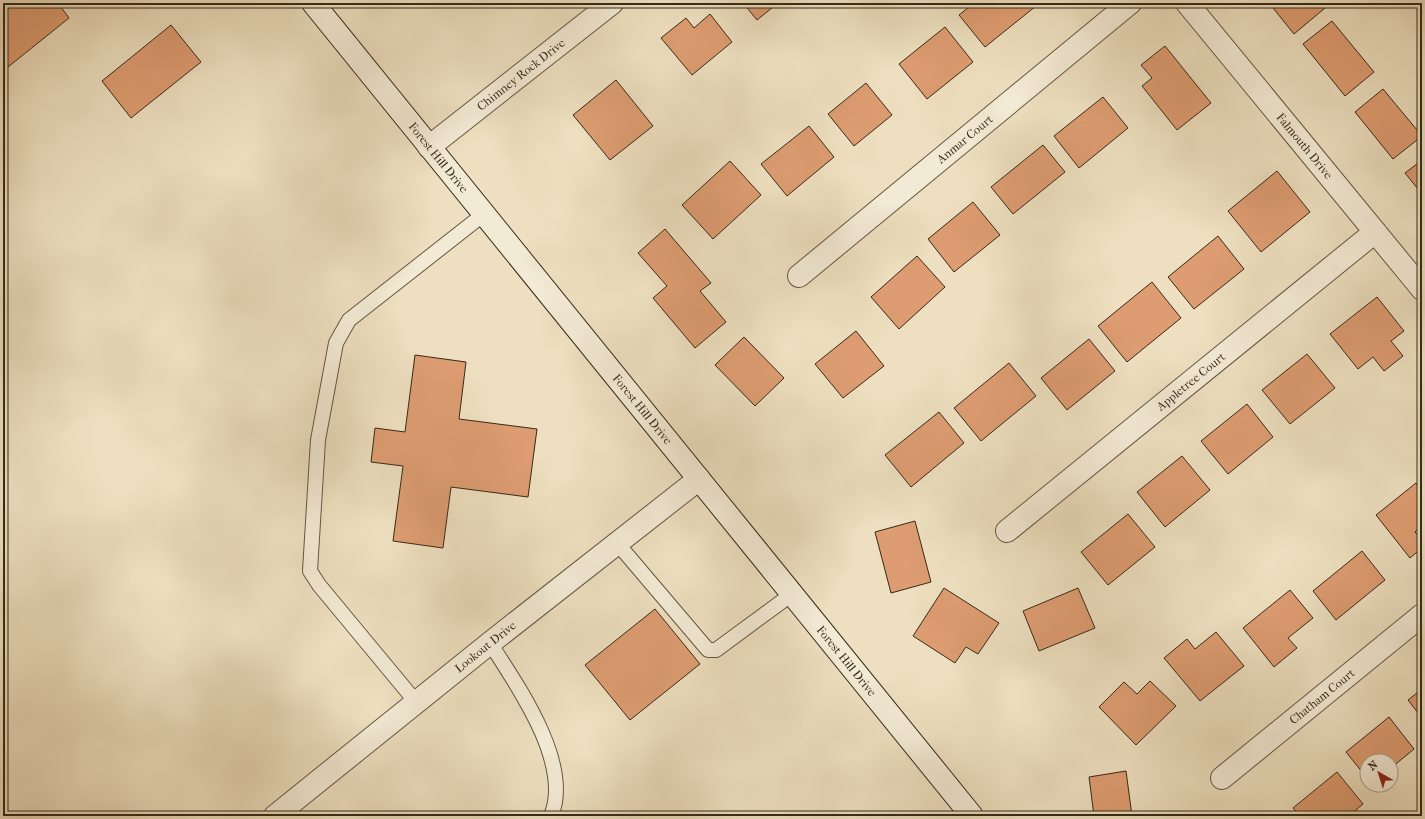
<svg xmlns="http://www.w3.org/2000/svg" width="1425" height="819" viewBox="0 0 1425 819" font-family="'IM FELL French Canon',serif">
<rect width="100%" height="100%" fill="#eddfbf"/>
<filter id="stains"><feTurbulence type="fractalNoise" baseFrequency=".005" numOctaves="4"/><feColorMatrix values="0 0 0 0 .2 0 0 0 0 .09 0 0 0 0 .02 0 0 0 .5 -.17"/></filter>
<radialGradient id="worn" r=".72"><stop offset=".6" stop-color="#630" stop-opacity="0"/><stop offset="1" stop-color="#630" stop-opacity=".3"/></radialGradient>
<!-- building -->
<g fill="#dd9c71" stroke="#362a19">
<path d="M3,3H58L69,18L3,71Z"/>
<path d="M743,3H778L757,20Z"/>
<path d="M974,3H1034L1036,6L985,47L959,15Z"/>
<path d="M1269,3H1321L1325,8L1294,34Z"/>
<path d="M710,14L732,42L692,75L661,38L686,18L694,28Z"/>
<path d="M1332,21L1374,72L1345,96L1303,44Z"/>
<path d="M171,25L201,62L131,118L102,81Z"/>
<path d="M945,27L973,62L927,99L899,64Z"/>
<path d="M1165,46L1211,103L1177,130L1142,86L1152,78L1141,65Z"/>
<path d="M616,80L653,126L610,160L573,115Z"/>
<path d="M866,83L892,115L854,146L828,114Z"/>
<path d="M1383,89L1422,136L1393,159L1355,112Z"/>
<path d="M1103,97L1128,128L1079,168L1054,136Z"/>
<path d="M809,126L834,157L787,196L761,164Z"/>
<path d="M1043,145L1065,172L1013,214L991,187Z"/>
<path d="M1422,160V194L1405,173Z"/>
<path d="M730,161L761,195L713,239L682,205Z"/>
<path d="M1277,171L1310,212L1261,252L1228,211Z"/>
<path d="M973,202L1000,235L954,272L928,239Z"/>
<path d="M665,229L711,283L700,291L726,322L695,348L653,298L667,286L638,253Z"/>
<path d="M1218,236L1244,269L1194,309L1168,277Z"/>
<path d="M917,256L945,287L899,329L871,297Z"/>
<path d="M1152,282L1181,318L1127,362L1098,326Z"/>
<path d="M1377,297L1404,331L1391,341L1403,356L1384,371L1373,357L1358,369L1330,334Z"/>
<path d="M856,331L884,366L843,398L815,364Z"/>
<path d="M744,337L784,378L755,406L715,365Z"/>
<path d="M1089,339L1115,371L1067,410L1041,378Z"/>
<path d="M1307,354L1335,388L1290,424L1262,390Z"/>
<path d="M415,355L466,362L459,419L537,429L528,497L451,487L443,548L393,541L403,466L371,462L375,428L405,432Z"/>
<path d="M1009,363L1036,396L981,441L954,408Z"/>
<path d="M1247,404L1273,437L1228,474L1201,441Z"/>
<path d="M939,412L964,443L911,487L885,455Z"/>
<path d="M1182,456L1210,490L1165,527L1137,492Z"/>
<path d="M1416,483L1422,491V526L1415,532L1422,541V548L1410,558L1376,515Z"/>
<path d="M1128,514L1155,547L1108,585L1081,552Z"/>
<path d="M915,521L931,582L891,593L875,532Z"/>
<path d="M1362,551L1385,580L1336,620L1313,591Z"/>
<path d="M944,588L999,623L978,654L966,647L955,663L913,636Z"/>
<path d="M1078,588L1095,628L1039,651L1023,611Z"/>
<path d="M1290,590L1313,618L1288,638L1297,648L1274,667L1243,628Z"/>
<path d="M655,609L700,664L630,720L585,665Z"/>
<path d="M1216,632L1244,666L1200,701L1164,658L1187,639L1195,649Z"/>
<path d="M1150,681L1176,706L1136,745L1099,707L1124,682L1137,694Z"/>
<path d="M1422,689V718L1408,700Z"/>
<path d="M1389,717L1414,749L1391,768V761H1367V778L1346,752Z"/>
<path d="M1126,771L1132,816H1094L1089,777Z"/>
<path d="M1337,772L1363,804L1349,816H1300L1293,808Z"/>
</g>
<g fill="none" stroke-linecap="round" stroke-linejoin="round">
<!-- service casing -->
<g stroke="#645742" stroke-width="16">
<g id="service">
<path d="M617,543L708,650H716L792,594"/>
<path d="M490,643C517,685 573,764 551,816"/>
<path d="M416,702L319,585L310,571L318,440L336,343L349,320L484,214"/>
</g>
</g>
<!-- minor casing -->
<g stroke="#645742" stroke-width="24">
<g id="minor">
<path id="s1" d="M1187,3L1422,289"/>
<path id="s2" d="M429,147L612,3"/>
<path id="s3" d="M799,276L1130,3"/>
<path id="s4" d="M1007,531L1375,232"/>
<path id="s5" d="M1222,778L1422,615"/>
<path id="s6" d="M275,816L490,643L699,479"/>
</g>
</g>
<!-- secondary casing -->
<g stroke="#362a19" stroke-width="24">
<g id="secondary">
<path id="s7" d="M313,3L972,816"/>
</g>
</g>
<!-- service -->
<use href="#service" stroke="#f3ead5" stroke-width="14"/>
<!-- minor -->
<use href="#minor" stroke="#f3ead5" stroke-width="22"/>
<!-- secondary -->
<use href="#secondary" stroke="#f3ead5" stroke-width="22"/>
</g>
<g text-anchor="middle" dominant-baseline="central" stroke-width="4" stroke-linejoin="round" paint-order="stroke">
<!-- street labels -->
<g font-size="12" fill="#362a19" stroke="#f3ead5">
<text stroke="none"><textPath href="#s2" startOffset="117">Chimney Rock Drive</textPath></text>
<text stroke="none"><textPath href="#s3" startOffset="215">Anmar Court</textPath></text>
<text stroke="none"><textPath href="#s1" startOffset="185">Falmouth Drive</textPath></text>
<text stroke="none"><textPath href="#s7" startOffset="199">Forest Hill Drive</textPath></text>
<text stroke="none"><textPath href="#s4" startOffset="237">Appletree Court</textPath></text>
<text stroke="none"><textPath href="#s7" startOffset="523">Forest Hill Drive</textPath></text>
<text stroke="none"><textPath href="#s6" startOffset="270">Lookout Drive</textPath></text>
<text stroke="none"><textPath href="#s7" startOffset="847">Forest Hill Drive</textPath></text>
<text stroke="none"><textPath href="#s5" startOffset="129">Chatham Court</textPath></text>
</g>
</g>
<!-- margin -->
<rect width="1425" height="819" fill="none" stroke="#eddfbf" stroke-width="16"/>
<rect x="4" y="4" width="1417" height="811" fill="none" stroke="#362a19" stroke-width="2"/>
<rect x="8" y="8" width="1409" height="803" fill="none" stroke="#362a19"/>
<!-- north arrow -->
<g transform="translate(1379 773) rotate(321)"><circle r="19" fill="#f3ead5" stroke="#a79d8a"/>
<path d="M0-3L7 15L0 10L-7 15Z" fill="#8f2418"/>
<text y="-6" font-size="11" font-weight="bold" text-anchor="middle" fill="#362a19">N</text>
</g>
<rect width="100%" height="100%" filter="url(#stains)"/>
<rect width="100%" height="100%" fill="url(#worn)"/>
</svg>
